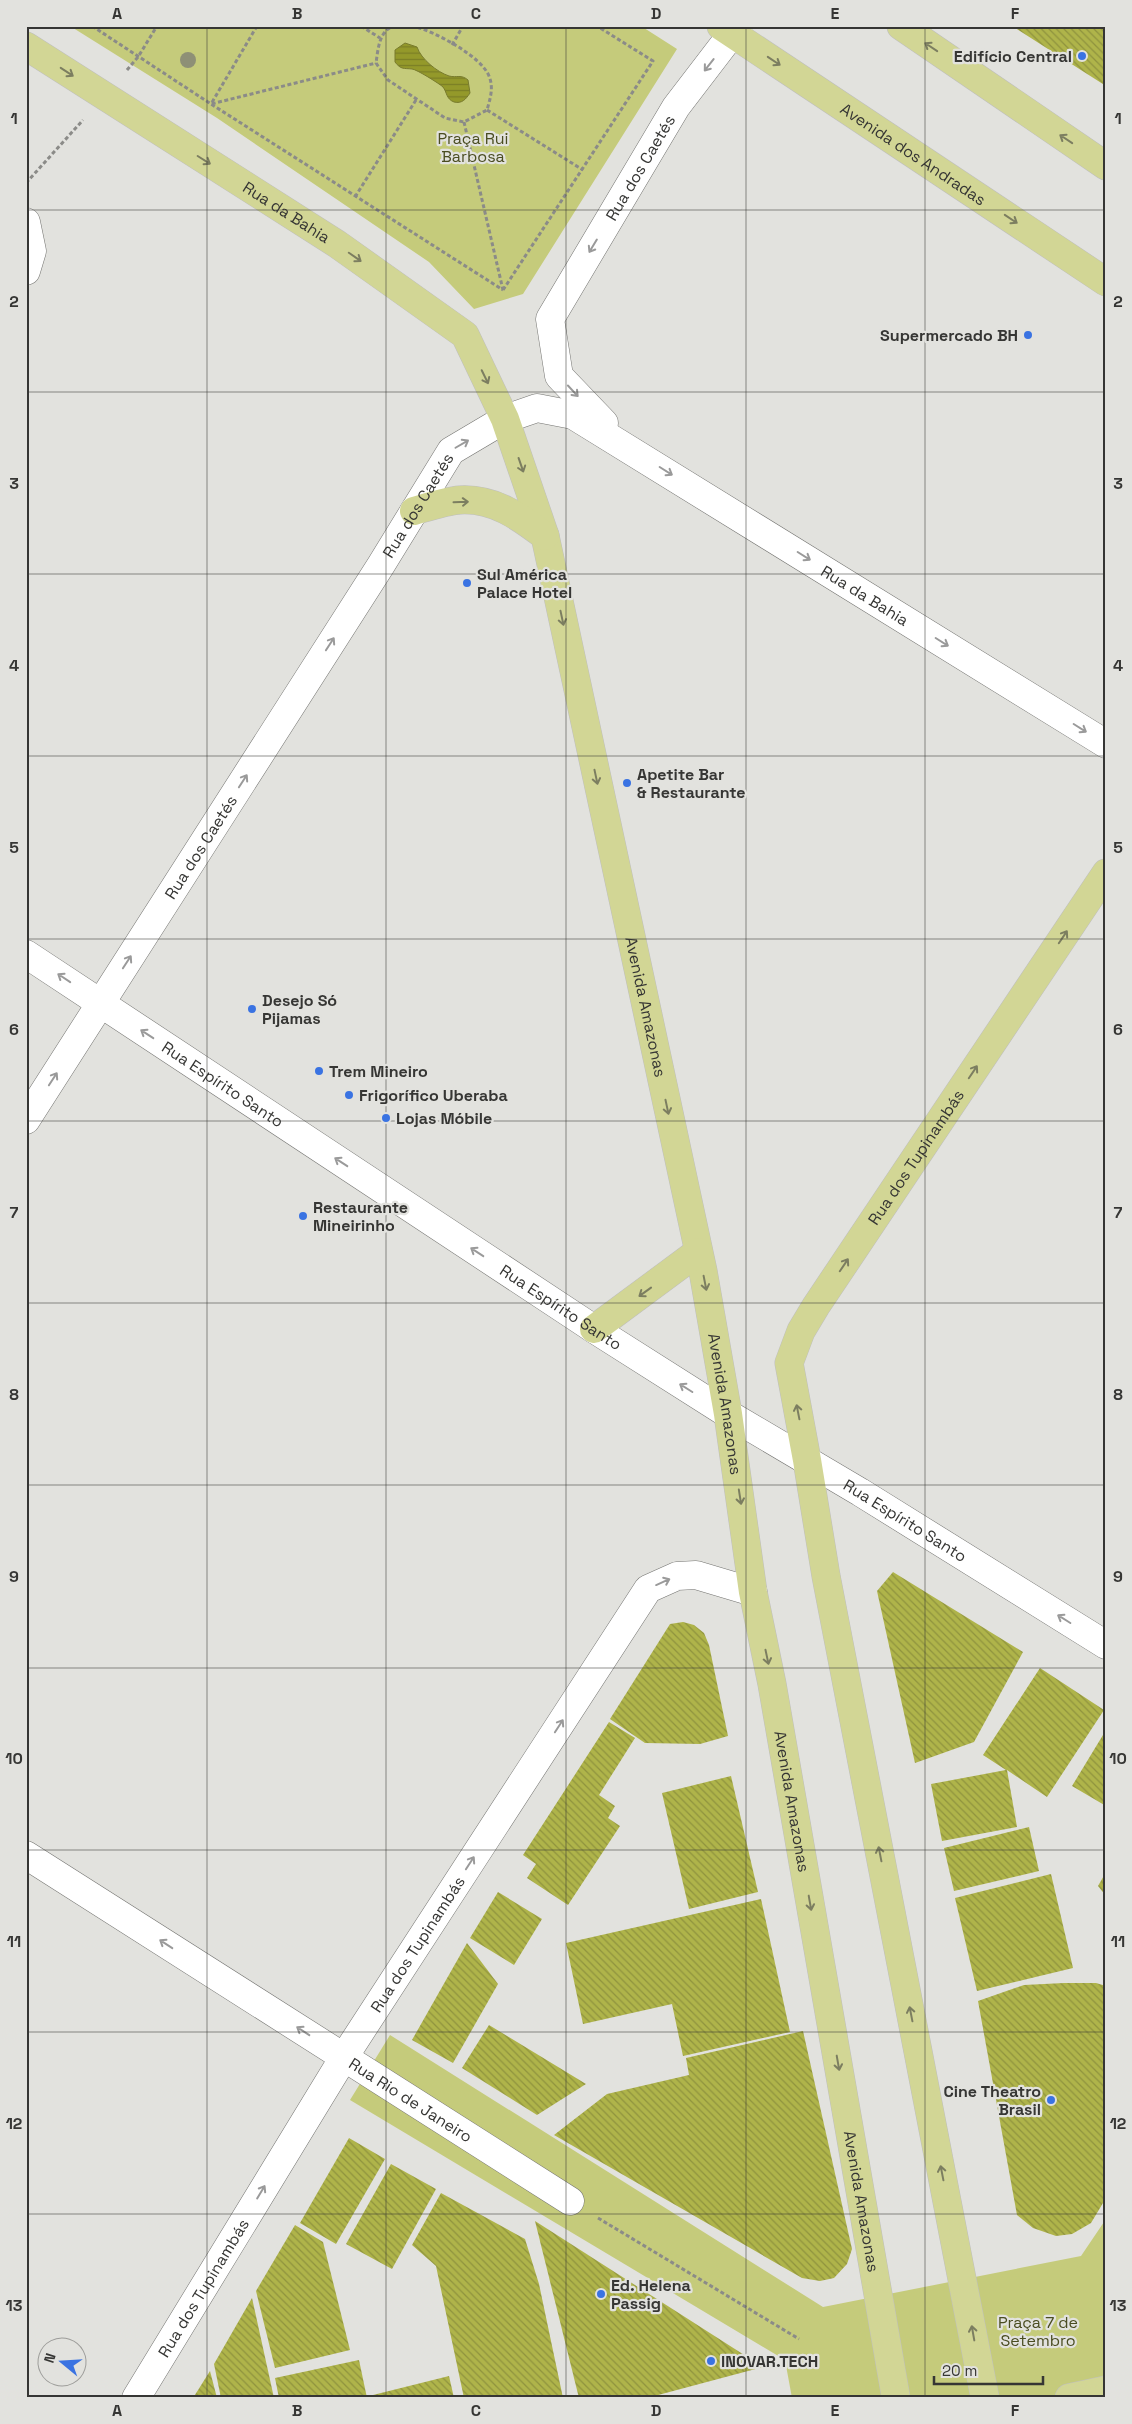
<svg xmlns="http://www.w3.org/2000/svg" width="1132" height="2424" viewBox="0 0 1132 2424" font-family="'Space Grotesk',sans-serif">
<defs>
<pattern id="water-rules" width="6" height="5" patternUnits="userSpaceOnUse" patternTransform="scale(1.25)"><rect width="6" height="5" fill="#94992a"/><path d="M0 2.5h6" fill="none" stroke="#7a7e25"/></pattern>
<pattern id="building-back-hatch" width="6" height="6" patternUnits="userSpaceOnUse" patternTransform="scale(1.25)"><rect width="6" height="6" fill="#afb44a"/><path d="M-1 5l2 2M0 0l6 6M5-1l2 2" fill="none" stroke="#8f933e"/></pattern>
</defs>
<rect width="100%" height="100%" fill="#e2e2de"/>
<!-- green -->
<g fill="#c5cb7b">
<path d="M70,26H641L677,49L523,294L474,309L429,262L217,118Z"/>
<path d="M390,2035L823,2307L1081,2256L1106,2219V2398H792L785,2360L350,2100Z"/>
</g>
<!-- water -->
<path fill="url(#water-rules)" stroke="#787b2d" d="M405,43L417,47C421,59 437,72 449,76C457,78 461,74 468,80L470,93C466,99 462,104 454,102C446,99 447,92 443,87C440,84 416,69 412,69C404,68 401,70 395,62V50Z"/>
<!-- building -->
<g fill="url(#building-back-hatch)">
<path d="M1012,26H1106V86Z"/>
<path d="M893,1572L1023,1652L974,1742L915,1763L877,1591Z"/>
<path d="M683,1622L694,1625L704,1633L709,1645L728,1736L700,1744L645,1743L610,1719L670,1624Z"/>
<path d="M1040,1668L1104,1710L1047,1797L1007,1770L1017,1827L942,1841L931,1784L1006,1770L983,1755Z"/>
<path d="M609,1722L635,1738L599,1795L615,1806L608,1818L620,1826L568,1905L527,1878L536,1864L523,1855Z"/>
<path d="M1106,1730V1806L1072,1786Z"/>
<path d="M731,1776L758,1892L689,1909L662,1793Z"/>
<path d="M1029,1827L1039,1871L954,1891L944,1848Z"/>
<path d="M1106,1872V1896L1098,1886Z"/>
<path d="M1051,1874L1073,1968L977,1991L955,1898Z"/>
<path d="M498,1892L542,1919L514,1965L470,1938Z"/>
<path d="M761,1899L790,2032L683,2056L672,2004L583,2024L566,1943Z"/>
<path d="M467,1943L498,1984L453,2063L412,2040Z"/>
<path d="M1064,1983H1096L1106,1986V2198L1091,2223L1072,2234L1056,2236L1033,2228L1017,2215L978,2001L1024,1985Z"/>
<path d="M489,2025L586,2084L537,2115L462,2068Z"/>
<path d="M803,2031L852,2249L847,2264L834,2278L820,2281L802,2278L554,2135L607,2094L689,2075L686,2058Z"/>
<path d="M349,2138L385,2159L336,2244L300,2223Z"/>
<path d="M391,2164L436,2189L392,2269L346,2244Z"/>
<path d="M441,2193L525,2239L539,2284L563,2398H464L436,2266L412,2245Z"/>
<path d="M535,2221L763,2367L647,2398H579Z"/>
<path d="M295,2225L323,2242L350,2350L275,2368L256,2291Z"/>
<path d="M252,2298L274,2398H221L214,2364Z"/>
<path d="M359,2360L367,2398H279L275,2378Z"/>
<path d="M210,2371L217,2398H193Z"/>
<path d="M449,2376L454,2398H374L373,2395Z"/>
</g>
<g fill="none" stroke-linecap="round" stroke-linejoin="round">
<!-- minor casing -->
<g stroke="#747471" stroke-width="29">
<g id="minor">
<path d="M26,222L32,251L26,271"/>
<path id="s1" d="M604,423L559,376L550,319L676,107L738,26"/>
<path id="s2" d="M26,954L594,1329L728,1414L860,1492L1106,1645"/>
<path id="s3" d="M26,1120L381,565L451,451L505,419L537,408L573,415L1106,744"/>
<path id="s4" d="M26,1855L570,2201"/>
<path id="s5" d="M136,2398L344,2057L648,1589L677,1576L696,1575L753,1592"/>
</g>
</g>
<!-- major casing -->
<g stroke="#bfbfbe" stroke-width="29">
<g id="major">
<path id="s6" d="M721,26L1106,282"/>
<path d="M901,26L1106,166"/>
<path id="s7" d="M26,46L337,244L465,335L505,419L545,536L703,1271L728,1414L753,1592L772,1684L896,2398"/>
<path d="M414,511C428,507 445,501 460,500C494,498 520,517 545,536"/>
<path d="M594,1329L698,1252"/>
<path id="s8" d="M985,2398L826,1576L807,1460L789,1363L801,1331L816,1306L1106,873"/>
<path d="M1069,2398L1106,2390"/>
</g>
</g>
<!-- path -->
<g stroke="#8b8b88" stroke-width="3" stroke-dasharray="4 2.5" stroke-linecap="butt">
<path d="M92,26L211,104L376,63"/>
<path d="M257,26L211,104L503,290"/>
<path d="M361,26L380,38"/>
<path d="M396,26C379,28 378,50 376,63L388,80L445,118L464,122L487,110C490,99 494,88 489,76C481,56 434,31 413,26"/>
<path d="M452,45L463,26"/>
<path d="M127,70L138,57L157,26"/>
<path d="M487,110L583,170"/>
<path d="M464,122L503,290"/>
<path d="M26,183L83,120"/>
<path d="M355,197L416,100"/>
<path d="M503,290L653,61L597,26"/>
<path d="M598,2218L799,2339"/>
</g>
<!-- minor -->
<use href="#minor" stroke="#fff" stroke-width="28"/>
<!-- major -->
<use href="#major" stroke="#d2d695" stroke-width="28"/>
</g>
<!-- trees -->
<circle fill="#8e9076" cx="188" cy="60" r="8"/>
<!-- one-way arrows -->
<defs><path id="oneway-shaft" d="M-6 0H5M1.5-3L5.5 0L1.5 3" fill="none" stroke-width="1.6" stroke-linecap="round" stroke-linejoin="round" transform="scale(1.25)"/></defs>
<g stroke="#7c7e60">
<use href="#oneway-shaft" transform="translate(931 47) rotate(-146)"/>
<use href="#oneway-shaft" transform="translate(774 61) rotate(34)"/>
<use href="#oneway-shaft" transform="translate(67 72) rotate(33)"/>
<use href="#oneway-shaft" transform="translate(1066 139) rotate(-146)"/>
<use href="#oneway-shaft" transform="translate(204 160) rotate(32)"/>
<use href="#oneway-shaft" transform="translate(1011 219) rotate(34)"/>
<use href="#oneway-shaft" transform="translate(355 257) rotate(35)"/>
<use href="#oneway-shaft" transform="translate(485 377) rotate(64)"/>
<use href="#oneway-shaft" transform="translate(521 465) rotate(71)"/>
<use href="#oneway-shaft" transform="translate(461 502) rotate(-2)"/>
<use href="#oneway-shaft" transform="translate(562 618) rotate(78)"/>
<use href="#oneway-shaft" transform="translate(596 777) rotate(78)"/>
<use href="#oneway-shaft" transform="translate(1063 937) rotate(-56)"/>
<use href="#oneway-shaft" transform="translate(973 1072) rotate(-56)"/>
<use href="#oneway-shaft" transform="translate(667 1107) rotate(78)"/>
<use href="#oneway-shaft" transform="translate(844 1265) rotate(-56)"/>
<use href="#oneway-shaft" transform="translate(705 1283) rotate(79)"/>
<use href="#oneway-shaft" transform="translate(645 1292) rotate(144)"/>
<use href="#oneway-shaft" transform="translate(798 1412) rotate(-101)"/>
<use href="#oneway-shaft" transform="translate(740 1497) rotate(81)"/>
<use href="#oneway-shaft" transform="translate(767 1657) rotate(78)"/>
<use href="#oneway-shaft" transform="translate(880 1854) rotate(-101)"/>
<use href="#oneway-shaft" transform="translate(810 1903) rotate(80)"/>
<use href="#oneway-shaft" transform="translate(911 2014) rotate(-101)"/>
<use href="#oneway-shaft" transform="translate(838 2063) rotate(80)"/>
<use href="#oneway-shaft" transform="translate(942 2173) rotate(-101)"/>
<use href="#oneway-shaft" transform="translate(973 2333) rotate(-100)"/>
</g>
<g stroke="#9a9a9a">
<use href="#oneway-shaft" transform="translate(709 65) rotate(128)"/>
<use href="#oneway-shaft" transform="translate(593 246) rotate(121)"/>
<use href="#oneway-shaft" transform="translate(573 391) rotate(47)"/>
<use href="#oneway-shaft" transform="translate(462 444) rotate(-30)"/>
<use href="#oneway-shaft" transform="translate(666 471) rotate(32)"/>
<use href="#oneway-shaft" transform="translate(804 556) rotate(32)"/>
<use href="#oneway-shaft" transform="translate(942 642) rotate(32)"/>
<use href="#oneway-shaft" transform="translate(330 644) rotate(-57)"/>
<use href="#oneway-shaft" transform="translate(1080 728) rotate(32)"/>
<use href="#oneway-shaft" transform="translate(243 781) rotate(-57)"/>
<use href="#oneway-shaft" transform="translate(127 962) rotate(-57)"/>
<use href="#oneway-shaft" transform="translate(64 978) rotate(-146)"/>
<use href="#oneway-shaft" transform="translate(147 1034) rotate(-147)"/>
<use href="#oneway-shaft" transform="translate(53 1079) rotate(-57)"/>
<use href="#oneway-shaft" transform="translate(341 1162) rotate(-147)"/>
<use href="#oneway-shaft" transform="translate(477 1252) rotate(-147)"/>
<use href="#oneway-shaft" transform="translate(686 1388) rotate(-148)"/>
<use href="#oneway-shaft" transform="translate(663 1582) rotate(-24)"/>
<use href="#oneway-shaft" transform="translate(1064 1619) rotate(-148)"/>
<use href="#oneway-shaft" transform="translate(559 1726) rotate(-57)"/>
<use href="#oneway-shaft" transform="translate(470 1863) rotate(-57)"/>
<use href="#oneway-shaft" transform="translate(166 1944) rotate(-147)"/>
<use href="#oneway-shaft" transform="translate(303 2031) rotate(-147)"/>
<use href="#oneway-shaft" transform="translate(261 2192) rotate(-59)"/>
</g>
<!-- grid -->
<path fill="none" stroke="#363634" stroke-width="1" stroke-opacity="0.55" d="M207,26V2398M386,26V2398M566,26V2398M746,26V2398M925,26V2398M26,210H1106M26,392H1106M26,574H1106M26,756H1106M26,939H1106M26,1121H1106M26,1303H1106M26,1485H1106M26,1668H1106M26,1850H1106M26,2032H1106M26,2214H1106"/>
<!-- markers -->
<g fill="#3a73e2" stroke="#e2e2de" stroke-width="2">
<circle cx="1082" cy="56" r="5"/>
<circle cx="1028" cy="335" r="5"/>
<circle cx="467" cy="583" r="5"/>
<circle cx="627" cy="783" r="5"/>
<circle cx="252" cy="1009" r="5"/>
<circle cx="319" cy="1071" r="5"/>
<circle cx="349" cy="1095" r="5"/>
<circle cx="386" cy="1118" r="5"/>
<circle cx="303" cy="1216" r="5"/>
<circle cx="1051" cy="2100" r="5"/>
<circle cx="601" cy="2294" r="5"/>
<circle cx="711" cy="2361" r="5"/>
</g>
<g text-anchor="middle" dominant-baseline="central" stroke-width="4.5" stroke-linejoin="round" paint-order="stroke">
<!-- poi labels -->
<g font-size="16" font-weight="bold" fill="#363634" stroke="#e2e2de" text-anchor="start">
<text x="1072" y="56" text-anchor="end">Edifício Central</text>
<text x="1018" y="335" text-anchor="end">Supermercado BH</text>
<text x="477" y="574">Sul América<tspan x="477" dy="18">Palace Hotel</tspan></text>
<text x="637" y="774">Apetite Bar<tspan x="637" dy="18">&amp; Restaurante</tspan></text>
<text x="262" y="1000">Desejo Só<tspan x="262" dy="18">Pijamas</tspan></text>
<text x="329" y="1071">Trem Mineiro</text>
<text x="359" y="1095">Frigorífico Uberaba</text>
<text x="396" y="1118">Lojas Móbile</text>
<text x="313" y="1207">Restaurante<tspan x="313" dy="18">Mineirinho</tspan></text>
<text x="1041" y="2091" text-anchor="end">Cine Theatro<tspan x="1041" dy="18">Brasil</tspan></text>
<text x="611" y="2285">Ed. Helena<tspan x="611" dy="18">Passig</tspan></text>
<text x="721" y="2361">INOVAR.TECH</text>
</g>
<!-- park labels -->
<g font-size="16" fill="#4a4d21" stroke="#e2e2de">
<text x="473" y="138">Praça Rui<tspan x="473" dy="18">Barbosa</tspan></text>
<text x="1038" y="2322">Praça 7 de<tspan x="1038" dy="18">Setembro</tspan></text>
</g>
<!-- street labels -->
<g font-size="16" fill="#363634" stroke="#e2e2de">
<text stroke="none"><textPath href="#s6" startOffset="231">Avenida dos Andradas</textPath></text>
<text stroke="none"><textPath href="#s1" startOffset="299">Rua dos Caetés</textPath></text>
<text stroke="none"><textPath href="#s7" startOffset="309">Rua da Bahia</textPath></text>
<text stroke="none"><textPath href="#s3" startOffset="729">Rua dos Caetés</textPath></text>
<text stroke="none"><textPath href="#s3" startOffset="1269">Rua da Bahia</textPath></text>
<text stroke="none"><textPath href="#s3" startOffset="324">Rua dos Caetés</textPath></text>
<text stroke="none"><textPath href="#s7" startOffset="1224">Avenida Amazonas</textPath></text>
<text stroke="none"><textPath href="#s2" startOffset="236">Rua Espírito Santo</textPath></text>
<text stroke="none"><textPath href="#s8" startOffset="1296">Rua dos Tupinambás</textPath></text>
<text stroke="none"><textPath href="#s2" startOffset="641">Rua Espírito Santo</textPath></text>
<text stroke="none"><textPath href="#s7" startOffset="1629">Avenida Amazonas</textPath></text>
<text stroke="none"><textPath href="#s2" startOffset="1046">Rua Espírito Santo</textPath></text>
<text stroke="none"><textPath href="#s7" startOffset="2032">Avenida Amazonas</textPath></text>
<text stroke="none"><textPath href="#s5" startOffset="534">Rua dos Tupinambás</textPath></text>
<text stroke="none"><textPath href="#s4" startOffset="456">Rua Rio de Janeiro</textPath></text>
<text stroke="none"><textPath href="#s7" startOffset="2438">Avenida Amazonas</textPath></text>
<text stroke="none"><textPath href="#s5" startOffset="129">Rua dos Tupinambás</textPath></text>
</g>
</g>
<!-- border -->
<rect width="1132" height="2424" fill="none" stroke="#e2e2de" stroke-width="55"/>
<!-- north arrow -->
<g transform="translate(62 2362) rotate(288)"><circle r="24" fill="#e2e2de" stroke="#9d9d9a"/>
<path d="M0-4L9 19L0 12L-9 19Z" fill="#3a73e2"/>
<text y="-8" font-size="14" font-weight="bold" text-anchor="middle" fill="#363634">N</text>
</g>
<!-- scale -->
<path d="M934 2376v8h109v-8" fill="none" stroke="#363634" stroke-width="2.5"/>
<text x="942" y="2376" font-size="15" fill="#363634" stroke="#e2e2de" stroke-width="4" paint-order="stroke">20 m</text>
<rect x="28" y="28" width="1076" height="2368" fill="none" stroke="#363634" stroke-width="2"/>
<g font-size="16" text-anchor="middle" font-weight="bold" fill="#363634">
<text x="117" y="19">A</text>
<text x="297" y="19">B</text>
<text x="476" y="19">C</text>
<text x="656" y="19">D</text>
<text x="835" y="19">E</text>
<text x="1015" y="19">F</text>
<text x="14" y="124">1</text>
<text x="1118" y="124">1</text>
<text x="14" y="307">2</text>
<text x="1118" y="307">2</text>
<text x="14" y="489">3</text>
<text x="1118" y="489">3</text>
<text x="14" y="671">4</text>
<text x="1118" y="671">4</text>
<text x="14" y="853">5</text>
<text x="1118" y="853">5</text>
<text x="14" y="1035">6</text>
<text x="1118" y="1035">6</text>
<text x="14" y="1218">7</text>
<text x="1118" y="1218">7</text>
<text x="14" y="1400">8</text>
<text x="1118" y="1400">8</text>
<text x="14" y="1582">9</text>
<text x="1118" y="1582">9</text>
<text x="14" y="1764">10</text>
<text x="1118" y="1764">10</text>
<text x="14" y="1947">11</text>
<text x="1118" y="1947">11</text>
<text x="14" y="2129">12</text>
<text x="1118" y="2129">12</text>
<text x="14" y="2311">13</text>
<text x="1118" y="2311">13</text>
<text x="117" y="2416">A</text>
<text x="297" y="2416">B</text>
<text x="476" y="2416">C</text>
<text x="656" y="2416">D</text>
<text x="835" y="2416">E</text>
<text x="1015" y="2416">F</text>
</g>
</svg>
